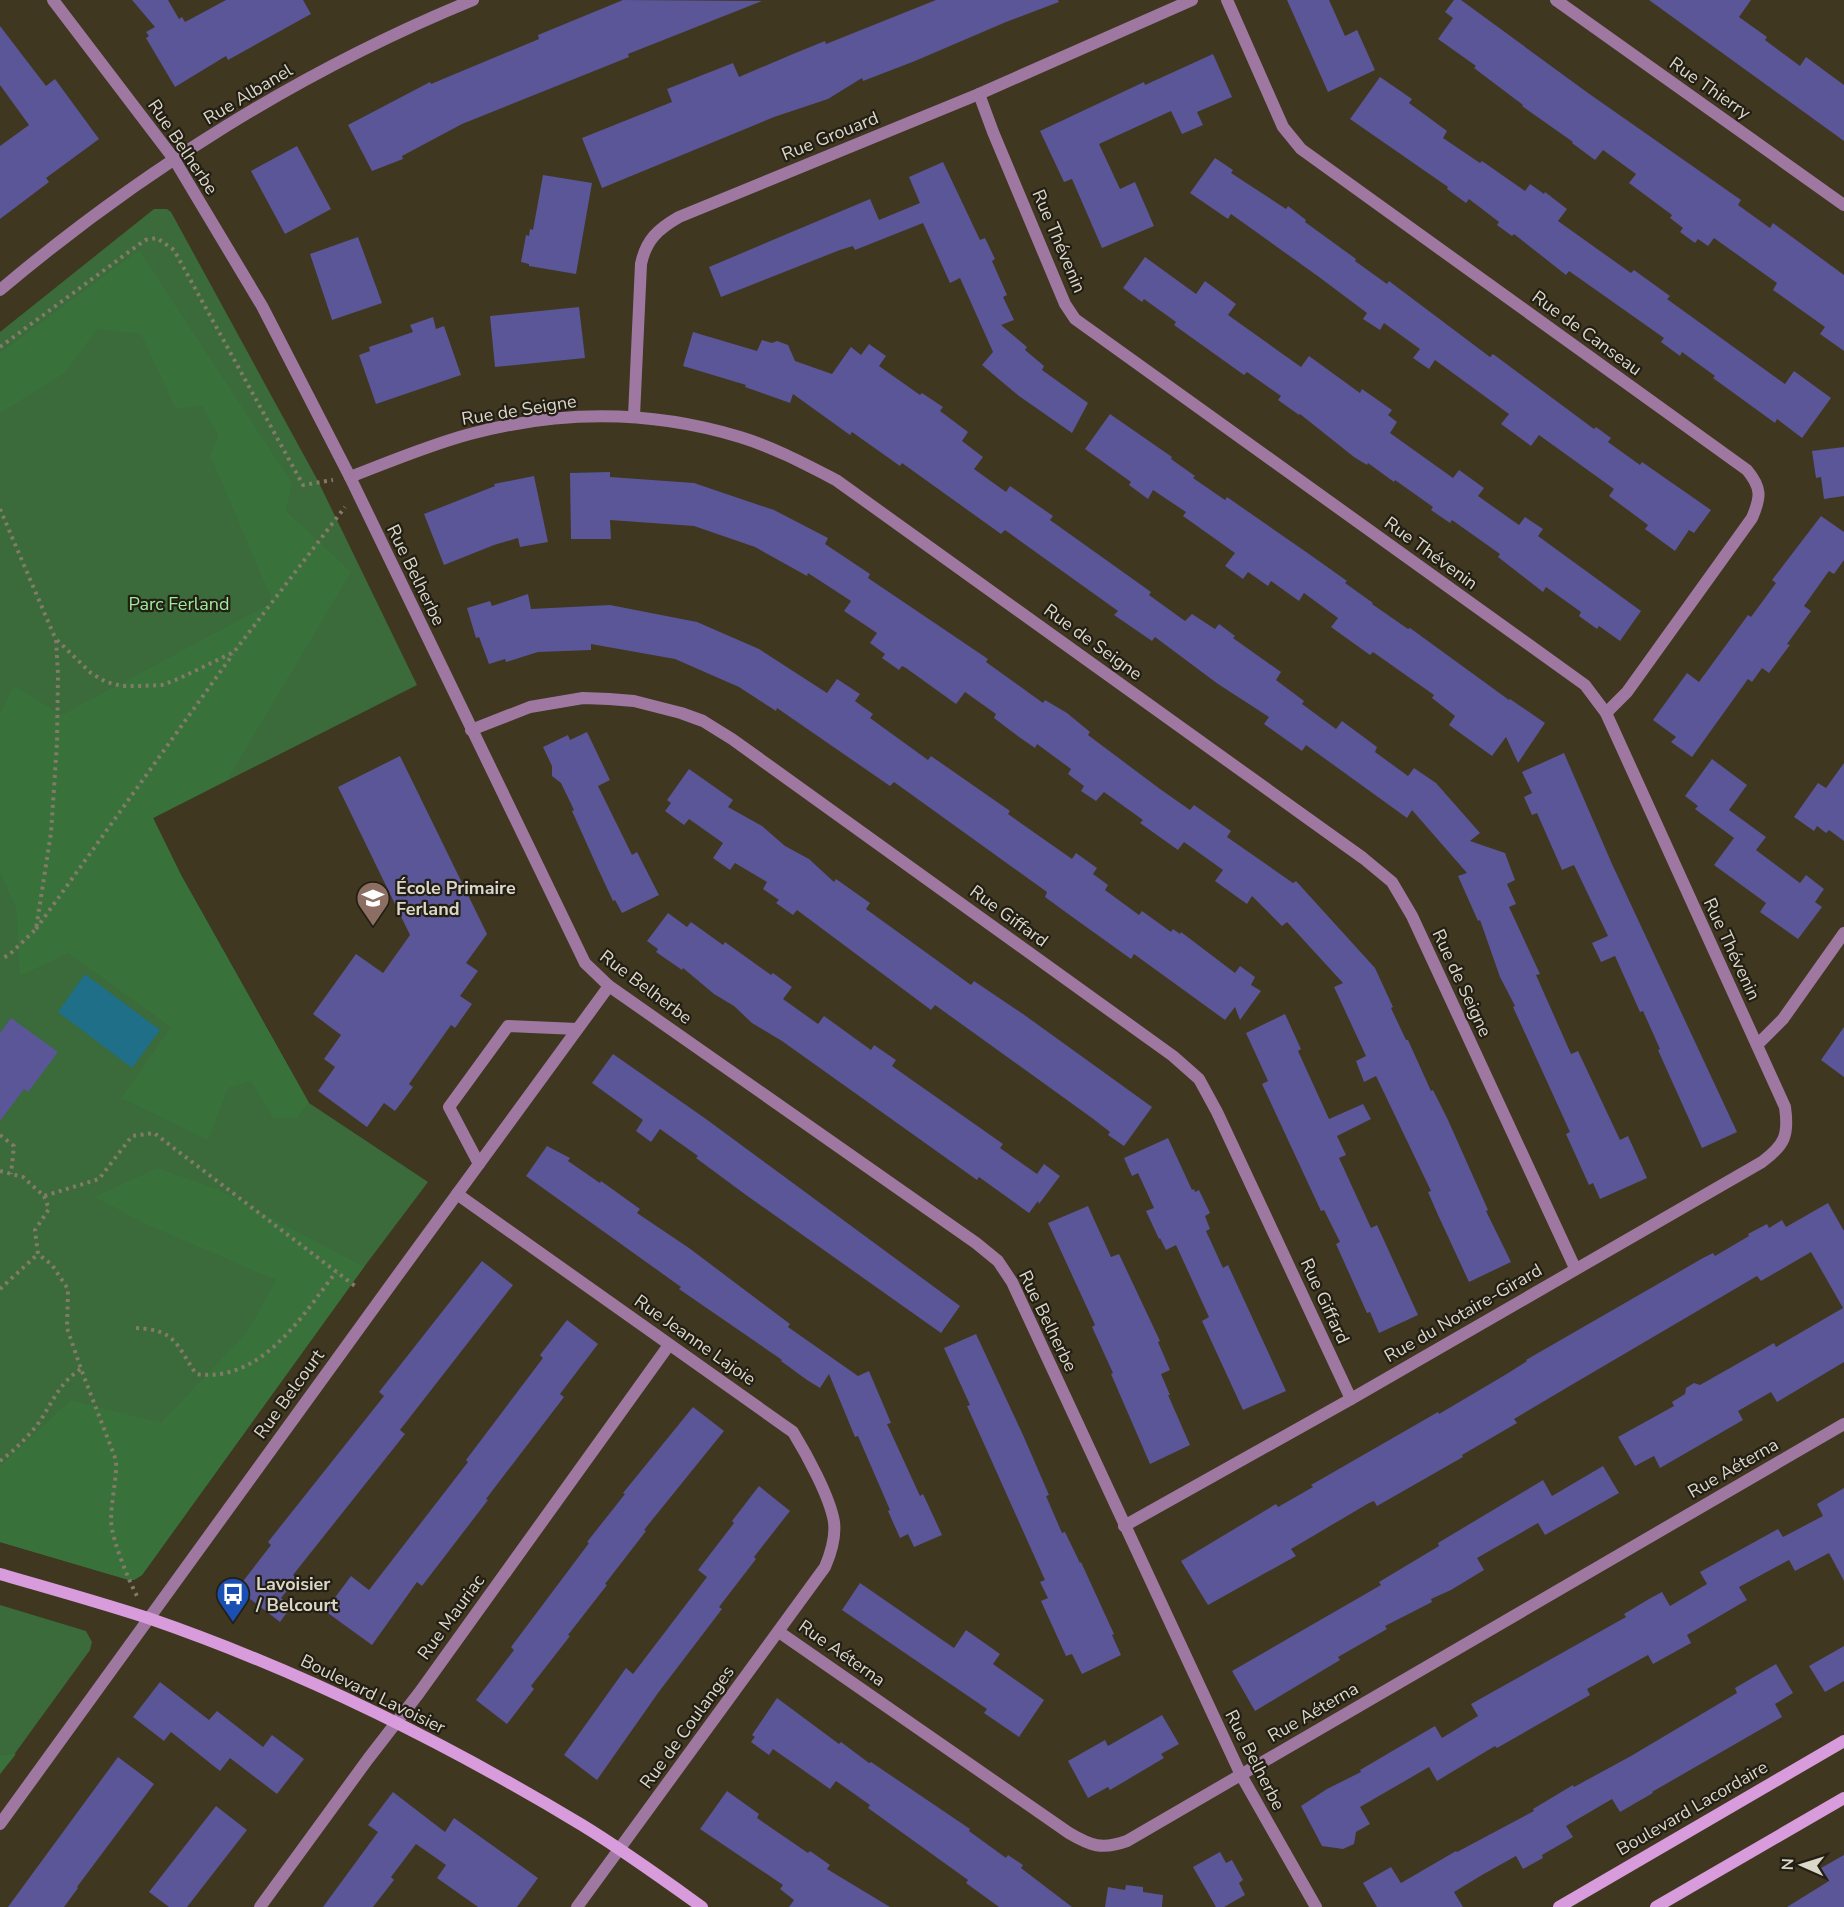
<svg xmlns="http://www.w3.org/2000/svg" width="1844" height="1907" viewBox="0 0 1844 1907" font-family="'Nunito Sans',sans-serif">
<rect width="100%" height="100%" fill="#3f3720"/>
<!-- green -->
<g fill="#3b6a3b">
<path d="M154,209H167L171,212L318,481L417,685L153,818L181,875L309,1103L428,1182L364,1267L142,1575L134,1580H129L0,1542V332Z"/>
<path d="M0,1605L86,1631L92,1642L90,1650L0,1774Z"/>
</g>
<!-- forest -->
<g fill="#39713a">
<path d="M139,250L292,483L286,511L351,572L227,780L153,818L181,875L309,1103L297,1118H273L251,1081L228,1088L208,1140L121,1098L171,1027L68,953L20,976L16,908L0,873V713L14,686L62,715L273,602L210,455L218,435L202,406L176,409L141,334L97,329L65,373L0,413V353Z"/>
<path d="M157,1168L217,1189L364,1267L142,1575L134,1580H129L0,1542V1466L71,1400L161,1423L247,1332L276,1280L148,1225L94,1197Z"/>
<path d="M16,1754L0,1774V1755Z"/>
</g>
<!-- water -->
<path fill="#1e6f87" d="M85,974L160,1030L132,1068L58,1012Z"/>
<!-- building -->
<g fill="#5a5697">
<path d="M132,0H168L179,19L182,17L185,22L226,0H303L311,14L228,60L226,56L175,87L146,38L149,36L146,32L155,27Z"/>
<path d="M623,0L762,1L628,54L629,57L462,124L402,156L403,159L372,171L348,125L430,82L431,84L539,39L538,35Z"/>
<path d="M936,0H1058L1059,2L1006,22L915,61L863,81L862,78L828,99L774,117L602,188L582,138L672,102L667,89L733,63L739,77L793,54L825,41L826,44Z"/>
<path d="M1287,0H1329L1345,36L1357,30L1375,70L1328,92Z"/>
<path d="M1454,0H1461L1588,93L1741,200L1738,205L1770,228L1773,223L1844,275V351L1820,334L1825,327L1773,290L1777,283L1714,238L1708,246L1698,239L1695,243L1680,232L1683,228L1670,218L1672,215L1629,183L1636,174L1603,150L1595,160L1572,143L1573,142L1522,106L1523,105L1474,68L1476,66L1438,39L1453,18L1445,12Z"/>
<path d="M1649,0H1751L1739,17L1767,37L1765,40L1800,66L1806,57L1844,85V141Z"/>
<path d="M0,26L46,86L55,79L99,139L46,178L49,182L0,219V146L29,125L0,85Z"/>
<path d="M1213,54L1232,97L1197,112L1203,125L1182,134L1171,111L1099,144L1120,189L1135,182L1154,226L1102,248L1072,179L1064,182L1040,131L1144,82L1145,85Z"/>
<path d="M1380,77L1412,99L1409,103L1447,131L1443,138L1480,163L1482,161L1525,191L1530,184L1544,194L1545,192L1567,209L1558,221L1631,273L1634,270L1670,296L1667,299L1785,384L1794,371L1831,398L1802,438L1777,419L1775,423L1713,378L1715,376L1682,352L1680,356L1661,342L1664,338L1569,271L1566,275L1514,234L1512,236L1497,225L1499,222L1469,199L1466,203L1447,189L1448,187L1350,119Z"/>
<path d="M297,146L331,209L285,234L251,171Z"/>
<path d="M1215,158L1233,170L1231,173L1286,209L1288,206L1306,220L1305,222L1356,259L1355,261L1387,284L1389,281L1490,357L1493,354L1594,429L1596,427L1611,438L1608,442L1640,465L1642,462L1711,510L1694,533L1689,530L1675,551L1645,529L1648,525L1609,496L1614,489L1539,435L1531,446L1501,424L1509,414L1435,360L1429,369L1413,358L1420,349L1384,323L1380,330L1363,319L1367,313L1319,277L1231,214L1228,219L1190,193Z"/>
<path d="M943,162L980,240L985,238L995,259L992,261L1007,295L1003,297L1014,320L1001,325L1027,347L1025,350L1044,366L1042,370L1088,403L1072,433L1019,396L982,365L993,352L960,278L950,283L923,223L855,250L853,246L840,250L721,297L709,267L870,199L879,220L920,203L909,177Z"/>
<path d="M543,175L592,183L576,274L529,266V264L521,262L526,235L529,236L530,229L533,230Z"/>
<path d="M358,237L382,303L332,320L310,254Z"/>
<path d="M1145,257L1196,294L1205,281L1236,304L1228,315L1301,367L1309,356L1360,393L1362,389L1392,410L1388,415L1397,422L1390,433L1453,478L1459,470L1484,488L1478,496L1519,525L1525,517L1543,529L1538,536L1641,611L1620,641L1599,626L1597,629L1579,616L1581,612L1546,587L1543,592L1498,557L1500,554L1452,520L1450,523L1431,510L1433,507L1395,480L1394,482L1368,463L1367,465L1354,457L1300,414L1299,415L1278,400L1281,396L1247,372L1244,375L1174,325L1176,322L1144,299L1142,302L1123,288Z"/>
<path d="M579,307L585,358L495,367L490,316Z"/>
<path d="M433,317L436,329L444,326L461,375L376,404L359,355L370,351L369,347L413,332L410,325Z"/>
<path d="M693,332L757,351L762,340L772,343L777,341L788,345L795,361L832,374L851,347L861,355L869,344L886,356L879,366L920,395L922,393L943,407L940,411L968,432L962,441L983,457L974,469L1006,492L1010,486L1053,516L1050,520L1151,592L1149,595L1185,621L1192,614L1215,629L1219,624L1235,636L1233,638L1281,672L1276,680L1304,701L1302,704L1336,729L1342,721L1377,747L1375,752L1408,776L1414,768L1436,783L1480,833L1470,841L1505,853L1515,880L1507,884L1516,904L1509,907L1540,974L1536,975L1571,1054L1578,1051L1620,1140L1628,1136L1647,1178L1600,1199L1593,1183L1589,1185L1566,1134L1570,1132L1513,1007L1515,1006L1500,977L1480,920L1478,921L1458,876L1467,873L1412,810L1407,818L1306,745L1302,751L1264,724L1269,717L1218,684L1155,637L1152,641L1114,615L1118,611L1005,530L1001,534L902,463L900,466L852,432L850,435L793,394L790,403L745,387L746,385L683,366Z"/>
<path d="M1110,414L1172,457L1171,459L1195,476L1193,478L1225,500L1227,497L1309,554L1347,581L1345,583L1373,603L1372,604L1408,629L1410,628L1509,700L1510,699L1545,723L1518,763L1506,737L1492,756L1449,725L1455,716L1432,698L1434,695L1373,652L1370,655L1331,627L1338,618L1304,593L1299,601L1271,581L1268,586L1248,572L1243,579L1225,566L1235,553L1183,516L1186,512L1153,490L1148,499L1129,485L1131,482L1085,449Z"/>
<path d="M1844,447V496L1824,499L1821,477L1816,478L1812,451Z"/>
<path d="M610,472V477L694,483L774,510L828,538L825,544L870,574L868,578L988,659L986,662L1043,703L1045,700L1067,713L1090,732L1088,735L1160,789L1190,810L1194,805L1231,831L1227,837L1293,883L1296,881L1375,968L1393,1007L1391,1008L1406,1040H1408L1431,1091L1433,1090L1448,1120L1488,1210L1486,1211L1511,1262L1469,1282L1438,1215L1428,1192L1431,1191L1376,1076L1364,1082L1356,1061L1366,1056L1334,987L1343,983L1287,922L1282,926L1252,896L1247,904L1226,889L1215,881L1223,870L1184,842L1178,850L1140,823L1143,820L1104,792L1096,801L1081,791L1084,786L1068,774L1071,769L1037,744L1035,748L1019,737L994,718L996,714L965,692L956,704L906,668L902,666L899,670L882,658L885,654L870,643L877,633L844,611L851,601L808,573L807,576L755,547L694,526L610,520L611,539H571L570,473Z"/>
<path d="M534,476L548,542L520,547L518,538L494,545L444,565L424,514L495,486L494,484Z"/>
<path d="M1821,516L1844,532V560L1834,574L1829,571L1804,606L1811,611L1787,644L1790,645L1769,673L1762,668L1752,682L1748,679L1692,757L1671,742L1676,737L1653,720L1687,673L1699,682L1748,615L1751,617L1776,583L1772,580Z"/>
<path d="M528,594L531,609L610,605L697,622L759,649L827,693L837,679L860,694L855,701L873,714L870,718L928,760L931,756L1010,811L1008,814L1072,859L1076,853L1097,868L1093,874L1108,885L1105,890L1139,915L1142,911L1171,932L1173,929L1180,934L1181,932L1235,973L1240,966L1255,977L1251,985L1261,991L1240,1020L1235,1007L1225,1020L1134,954L1131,959L1071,916L1045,897L1047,892L894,782L890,786L777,708L776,711L739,687L675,659L591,644V650L538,652L506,662L505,659L489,664L479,637L476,638L467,608L490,601L492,606Z"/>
<path d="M587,732L610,780L598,786L632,855L637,852L659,895L622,913L615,900L613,901L599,871L572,811L574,810L561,783L552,776V766L543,747L568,735L570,740Z"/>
<path d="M1564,753L1612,864L1737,1132L1702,1148L1662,1059L1658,1050L1660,1049L1643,1011L1640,1012L1615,956L1601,962L1592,943L1608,936L1574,865L1562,870L1537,813L1532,815L1524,797L1532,793L1522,772Z"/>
<path d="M400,756L487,934L466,963L478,971L460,996L472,1004L455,1028L451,1025L409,1084L413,1087L395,1111L384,1103L367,1127L318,1091L335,1067L324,1059L341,1035L313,1014L356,954L383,973L410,935L338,787Z"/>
<path d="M1712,759L1747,785L1729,810L1766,837L1756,850L1800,883L1806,875L1824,889L1815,902L1822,907L1798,939L1760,912L1766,903L1714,865L1734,838L1695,809L1698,806L1685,796Z"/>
<path d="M1844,763V841L1829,830L1826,833L1817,826L1814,831L1794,817L1818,783L1826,788Z"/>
<path d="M689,769L733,800L728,807L762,826L785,846L809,859L834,882L836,879L870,903L866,909L971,985L974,981L1023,1014L1152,1107L1124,1146L1108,1135L1110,1132L1092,1118L935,1005L931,1010L797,910L793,915L776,903L779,900L763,889L767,882L735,863L730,870L713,858L723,843L689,819L684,825L665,811L671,803L667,800Z"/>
<path d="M668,913L687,927L691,922L723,945L725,942L771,975L773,973L792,987L783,999L818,1024L824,1016L871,1050L874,1045L896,1060L892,1066L1003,1144L1000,1148L1037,1174L1044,1164L1060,1176L1039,1204L1038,1201L1029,1213L979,1177L977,1180L782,1041L752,1023L734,1006L714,994L683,968L682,970L656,952L658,949L647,941Z"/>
<path d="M1285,1014L1301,1049L1298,1051L1329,1119L1363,1104L1371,1119L1337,1136L1346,1155L1339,1158L1371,1228L1377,1225L1418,1315L1379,1333L1370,1312L1367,1313L1336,1244L1340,1242L1324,1210L1321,1211L1262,1084L1268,1081L1246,1033Z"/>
<path d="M11,1018L58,1052L28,1092L24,1089L0,1121V1033Z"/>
<path d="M1844,1027V1077L1821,1060Z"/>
<path d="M613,1054L706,1119L960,1306L941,1333L746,1195L696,1158L698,1156L660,1129L651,1142L636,1131L643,1120L592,1083Z"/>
<path d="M1168,1138L1192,1190L1194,1189L1195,1192L1199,1190L1210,1213L1205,1216L1210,1229L1206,1231L1223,1268L1228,1265L1286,1391L1243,1410L1202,1321L1209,1317L1176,1245L1166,1250L1160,1238L1159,1239L1146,1211L1154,1208L1138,1173L1132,1176L1124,1158Z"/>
<path d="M547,1146L570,1158L568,1161L600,1183L601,1181L640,1209L637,1213L689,1248L790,1324L788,1327L858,1376L869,1371L891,1423L887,1424L920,1496L923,1494L942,1535L914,1547L908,1534L900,1538L888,1511L890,1510L858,1436L855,1437L829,1374L820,1388L807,1380L781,1361L782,1360L679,1289L681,1287L526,1176Z"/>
<path d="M1828,1203L1844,1231V1362L1777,1402L1771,1392L1738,1411L1743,1420L1660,1468L1654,1456L1635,1466L1618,1437L1674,1406L1672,1402L1685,1394L1686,1388L1694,1383L1700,1385L1774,1343L1776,1347L1843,1308L1811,1252L1761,1281L1757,1276L1568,1387L1514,1419L1517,1423L1462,1455L1463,1457L1377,1506L1374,1501L1369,1503L1291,1549L1296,1556L1208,1605L1181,1561L1276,1504L1278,1507L1313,1487L1311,1485L1438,1412L1439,1414L1505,1375L1527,1361L1526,1360L1703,1258L1713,1253L1715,1256L1749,1236L1748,1234L1767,1224L1769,1228L1782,1220L1786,1227Z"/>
<path d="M1088,1206L1111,1257L1119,1254L1160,1341L1158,1342L1170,1370L1161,1374L1170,1395H1168L1190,1445L1150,1464L1111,1374L1113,1373L1092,1327L1095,1325L1048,1223Z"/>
<path d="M482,1261L513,1285L400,1430L405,1434L293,1575L297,1578L281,1598L291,1607L280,1622L237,1589L271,1545L268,1542L384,1396L379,1392Z"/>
<path d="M567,1320L598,1344L560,1394L564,1397L486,1499L488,1500L422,1586L417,1582L372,1645L325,1611L351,1576L369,1590L468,1462L466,1460L543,1358L540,1355Z"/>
<path d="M976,1334L1023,1435L1049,1495L1046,1496L1062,1533L1065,1532L1080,1563L1081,1562L1114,1634L1112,1635L1121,1655L1082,1674L1072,1654L1066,1656L1041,1601L1048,1598L1040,1582L1045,1580L967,1406L970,1405L944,1348Z"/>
<path d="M693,1407L724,1431L644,1530L646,1531L605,1584L607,1585L568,1635L570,1636L531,1686L534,1689L507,1724L476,1700L514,1650L511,1647L589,1543L587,1542L625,1494L623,1493Z"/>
<path d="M1603,1466L1619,1493L1545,1535L1538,1523L1477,1558L1484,1570L1451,1590L1431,1599L1432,1602L1385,1626L1387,1629L1338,1657L1340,1660L1255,1711L1232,1671L1381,1585L1379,1582L1439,1546L1438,1543L1543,1480L1552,1496Z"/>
<path d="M759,1486L790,1511L754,1557L756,1559L719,1607L722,1609L658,1693L597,1780L564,1755L626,1668L633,1674L707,1577L698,1570L734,1523L732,1521Z"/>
<path d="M1844,1488V1581L1829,1553L1795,1571L1789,1560L1739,1587L1747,1600L1687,1635L1691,1643L1653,1664L1648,1655L1587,1689L1590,1695L1497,1748L1495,1746L1437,1781L1429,1767L1360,1807L1370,1824L1356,1832L1354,1844L1343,1849L1322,1846L1301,1806L1327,1789L1361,1772L1360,1770L1435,1726L1442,1738L1478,1716L1471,1704L1626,1617L1624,1614L1649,1599L1662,1592L1670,1606L1707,1584L1700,1572L1778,1529L1783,1537L1823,1516L1817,1504Z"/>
<path d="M860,1583L954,1648L966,1630L1000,1654L993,1664L1044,1700L1019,1737L984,1713L987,1709L842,1610Z"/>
<path d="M1844,1646V1681L1825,1692L1809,1666Z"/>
<path d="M1776,1664L1793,1693L1775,1704L1782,1717L1652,1792L1653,1793L1620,1812L1612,1799L1566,1826L1573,1837L1542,1855L1543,1858L1523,1869L1516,1856L1482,1875L1454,1892L1463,1907H1377L1363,1883L1391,1867L1401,1883L1456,1851L1457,1852L1534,1811L1533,1809L1573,1785L1574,1787L1631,1756L1737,1693L1735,1688Z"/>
<path d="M160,1682L209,1720L217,1711L263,1747L272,1735L304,1759L277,1794L230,1758L220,1771L171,1732L164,1741L133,1717Z"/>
<path d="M777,1698L839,1744L841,1742L869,1763L871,1762L970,1829L969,1831L1006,1858L1008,1855L1023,1865L1021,1868L1072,1907H999L966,1883L968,1880L868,1808L870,1805L836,1781L830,1789L773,1749L769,1755L751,1742L755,1737L752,1735Z"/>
<path d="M1162,1715L1179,1744L1161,1754L1164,1758L1110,1790L1108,1787L1088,1798L1068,1761L1105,1740L1108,1746Z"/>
<path d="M118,1757L154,1784L77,1887L78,1888L64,1907H8Z"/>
<path d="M727,1791L759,1814L757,1818L808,1853L810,1851L830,1865L827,1869L890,1907H789L794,1900L780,1889L783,1885L700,1829Z"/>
<path d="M393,1792L445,1832L454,1818L538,1878L517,1907H478L437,1878L446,1865L416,1844L391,1877L394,1880L373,1907H323L378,1832L368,1825Z"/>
<path d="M216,1806L247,1830L187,1907H169L149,1892Z"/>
<path d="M1220,1852L1226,1863L1232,1860L1243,1880L1239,1883L1245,1895L1224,1907H1216L1193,1867Z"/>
<path d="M1844,1855V1907H1787L1829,1881L1821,1868Z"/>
<path d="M1126,1885L1143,1887V1892L1163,1895L1162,1907H1105L1108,1887L1125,1890Z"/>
</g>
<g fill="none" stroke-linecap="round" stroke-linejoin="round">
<!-- path -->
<g stroke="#817b68" stroke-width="4" stroke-dasharray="3 4.5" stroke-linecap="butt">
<path d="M0,347L145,240L157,238L174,250L303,485L333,480"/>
<path d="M0,509L56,640L58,674L57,743L51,833L36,929L9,955L0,959"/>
<path d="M57,640L91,673L106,682L122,686H139L162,685L178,679L234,652L345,507"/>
<path d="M36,929L233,654"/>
<path d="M0,1135L14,1146L11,1174"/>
<path d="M0,1171L23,1177L44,1196L99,1179L132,1136L154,1133L355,1286"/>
<path d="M44,1196L49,1209L35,1230L38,1254L52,1265L68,1289L67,1328L81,1369L116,1460C117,1480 111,1500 111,1521C112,1540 128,1579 137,1596"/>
<path d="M0,1289L38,1254"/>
<path d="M136,1328C176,1330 176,1344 196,1374C262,1383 302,1316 336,1272"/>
<path d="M0,1461C15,1450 29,1436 40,1421C53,1401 60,1382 81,1369"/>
</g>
<!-- lane -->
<path stroke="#9e78a1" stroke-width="12" d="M479,1164L449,1107L508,1026L577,1029"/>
<!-- street -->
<g stroke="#9e78a1" stroke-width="12">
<path d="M53,0L174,159L262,306L350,477L585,963L609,986L976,1243L998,1261L1012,1282L1241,1775L1316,1907"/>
<path d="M1227,0L1283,127L1301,149L1747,470C1762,488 1761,497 1752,518L1627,692L1606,713"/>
<path d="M1556,0L1844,205"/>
<path d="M979,94L993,132L1065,304L1075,319L1585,685L1606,713L1785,1107C1789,1135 1785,1145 1762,1162L1351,1399L1124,1526"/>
<path d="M0,290C141,171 302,70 473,0"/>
<path d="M634,416L641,264C646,240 658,229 679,217L979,94L1192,0"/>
<path d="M350,477C389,462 429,445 470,434C560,410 651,410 740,437C773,447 805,464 836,480L1363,858L1392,882L1412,916L1575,1268"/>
<path d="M471,730L530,707L583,698L609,699L634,701L681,713L703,721L732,739L1173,1056L1199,1079L1217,1112L1351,1399"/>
<path d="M1757,1045L1783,1019L1844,933"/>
<path d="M457,1194L793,1432C807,1455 830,1497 834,1522C836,1538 831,1553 825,1567L577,1907"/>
<path d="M779,1632L1069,1833C1091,1846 1102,1850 1127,1841L1844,1424"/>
<path d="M0,1824L392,1283L609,986"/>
<path d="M260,1907L368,1759L419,1693L669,1345"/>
</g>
<!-- secondary -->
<g stroke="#d89cdc" stroke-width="12">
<path d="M0,1574C49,1588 99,1602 148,1618C299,1670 446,1743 582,1825C623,1850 663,1879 702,1907"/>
<path d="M1559,1907L1844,1741"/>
<path d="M1656,1907L1844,1798"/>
</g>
</g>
<!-- icons -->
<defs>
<g id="school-pin" transform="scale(1.725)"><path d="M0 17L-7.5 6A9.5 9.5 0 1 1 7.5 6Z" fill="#8d6e63" stroke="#231f14"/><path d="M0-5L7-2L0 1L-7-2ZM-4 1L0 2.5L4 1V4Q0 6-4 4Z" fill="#fff"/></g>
<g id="bus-pin" transform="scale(1.725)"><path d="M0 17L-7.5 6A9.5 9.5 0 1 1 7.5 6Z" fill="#1a4fb4" stroke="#231f14"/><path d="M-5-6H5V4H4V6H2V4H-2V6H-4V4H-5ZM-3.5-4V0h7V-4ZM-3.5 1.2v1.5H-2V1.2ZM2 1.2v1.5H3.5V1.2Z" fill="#fff"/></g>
</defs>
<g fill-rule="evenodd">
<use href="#school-pin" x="373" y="898"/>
<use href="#bus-pin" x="233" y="1594"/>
</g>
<g text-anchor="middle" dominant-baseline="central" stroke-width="4.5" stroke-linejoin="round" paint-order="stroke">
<!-- street labels -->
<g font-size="18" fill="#dbd7c9" stroke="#231f14">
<text transform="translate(1710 88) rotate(35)">Rue Thierry</text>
<text transform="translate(248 94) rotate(-31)">Rue Albanel</text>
<text transform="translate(830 136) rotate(-22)">Rue Grouard</text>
<text transform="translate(183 147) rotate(56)">Rue Belherbe</text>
<text transform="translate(1059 241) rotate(67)">Rue Thévenin</text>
<text transform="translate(1587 333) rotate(36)">Rue de Canseau</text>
<text transform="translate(519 410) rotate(-9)">Rue de Seigne</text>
<text transform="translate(1431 553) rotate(36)">Rue Thévenin</text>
<text transform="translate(416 575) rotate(64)">Rue Belherbe</text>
<text transform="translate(1093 642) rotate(36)">Rue de Seigne</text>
<text transform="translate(1009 916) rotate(36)">Rue Giffard</text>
<text transform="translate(1732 949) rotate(65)">Rue Thévenin</text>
<text transform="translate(1462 983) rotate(65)">Rue de Seigne</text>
<text transform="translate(646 987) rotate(37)">Rue Belherbe</text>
<text transform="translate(1325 1301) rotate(65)">Rue Giffard</text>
<text transform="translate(1463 1313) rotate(-30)">Rue du Notaire-Girard</text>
<text transform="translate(1048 1321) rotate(64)">Rue Belherbe</text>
<text transform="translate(695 1340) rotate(35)">Rue Jeanne Lajoie</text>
<text transform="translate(289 1394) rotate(-54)">Rue Belcourt</text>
<text transform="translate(1733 1468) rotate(-30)">Rue Aéterna</text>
<text transform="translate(451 1617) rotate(-54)">Rue Mauriac</text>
<text transform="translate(842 1653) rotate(35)">Rue Aéterna</text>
<text transform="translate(373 1694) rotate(26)">Boulevard Lavoisier</text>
<text transform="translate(1313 1712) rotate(-30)">Rue Aéterna</text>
<text transform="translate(687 1727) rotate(-54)">Rue de Coulanges</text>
<text transform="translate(1255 1760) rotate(63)">Rue Belherbe</text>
<text transform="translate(1692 1808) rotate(-30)">Boulevard Lacordaire</text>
</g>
<!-- park labels -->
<g font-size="18" fill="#9eed9d" stroke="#231f14">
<text x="179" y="604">Parc Ferland</text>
</g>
<!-- poi labels -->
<g font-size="18" font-weight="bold" fill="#dbd7c9" stroke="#231f14" text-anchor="start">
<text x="396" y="888">École Primaire<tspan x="396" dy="21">Ferland</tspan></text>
<text x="256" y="1584">Lavoisier<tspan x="256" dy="21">/ Belcourt</tspan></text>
</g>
</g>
<!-- north arrow -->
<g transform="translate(1802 1865) rotate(273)" stroke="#231f14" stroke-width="4.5" paint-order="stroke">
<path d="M0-4.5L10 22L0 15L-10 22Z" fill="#dbd7c9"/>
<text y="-9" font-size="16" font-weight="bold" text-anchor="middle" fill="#dbd7c9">N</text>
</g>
</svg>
